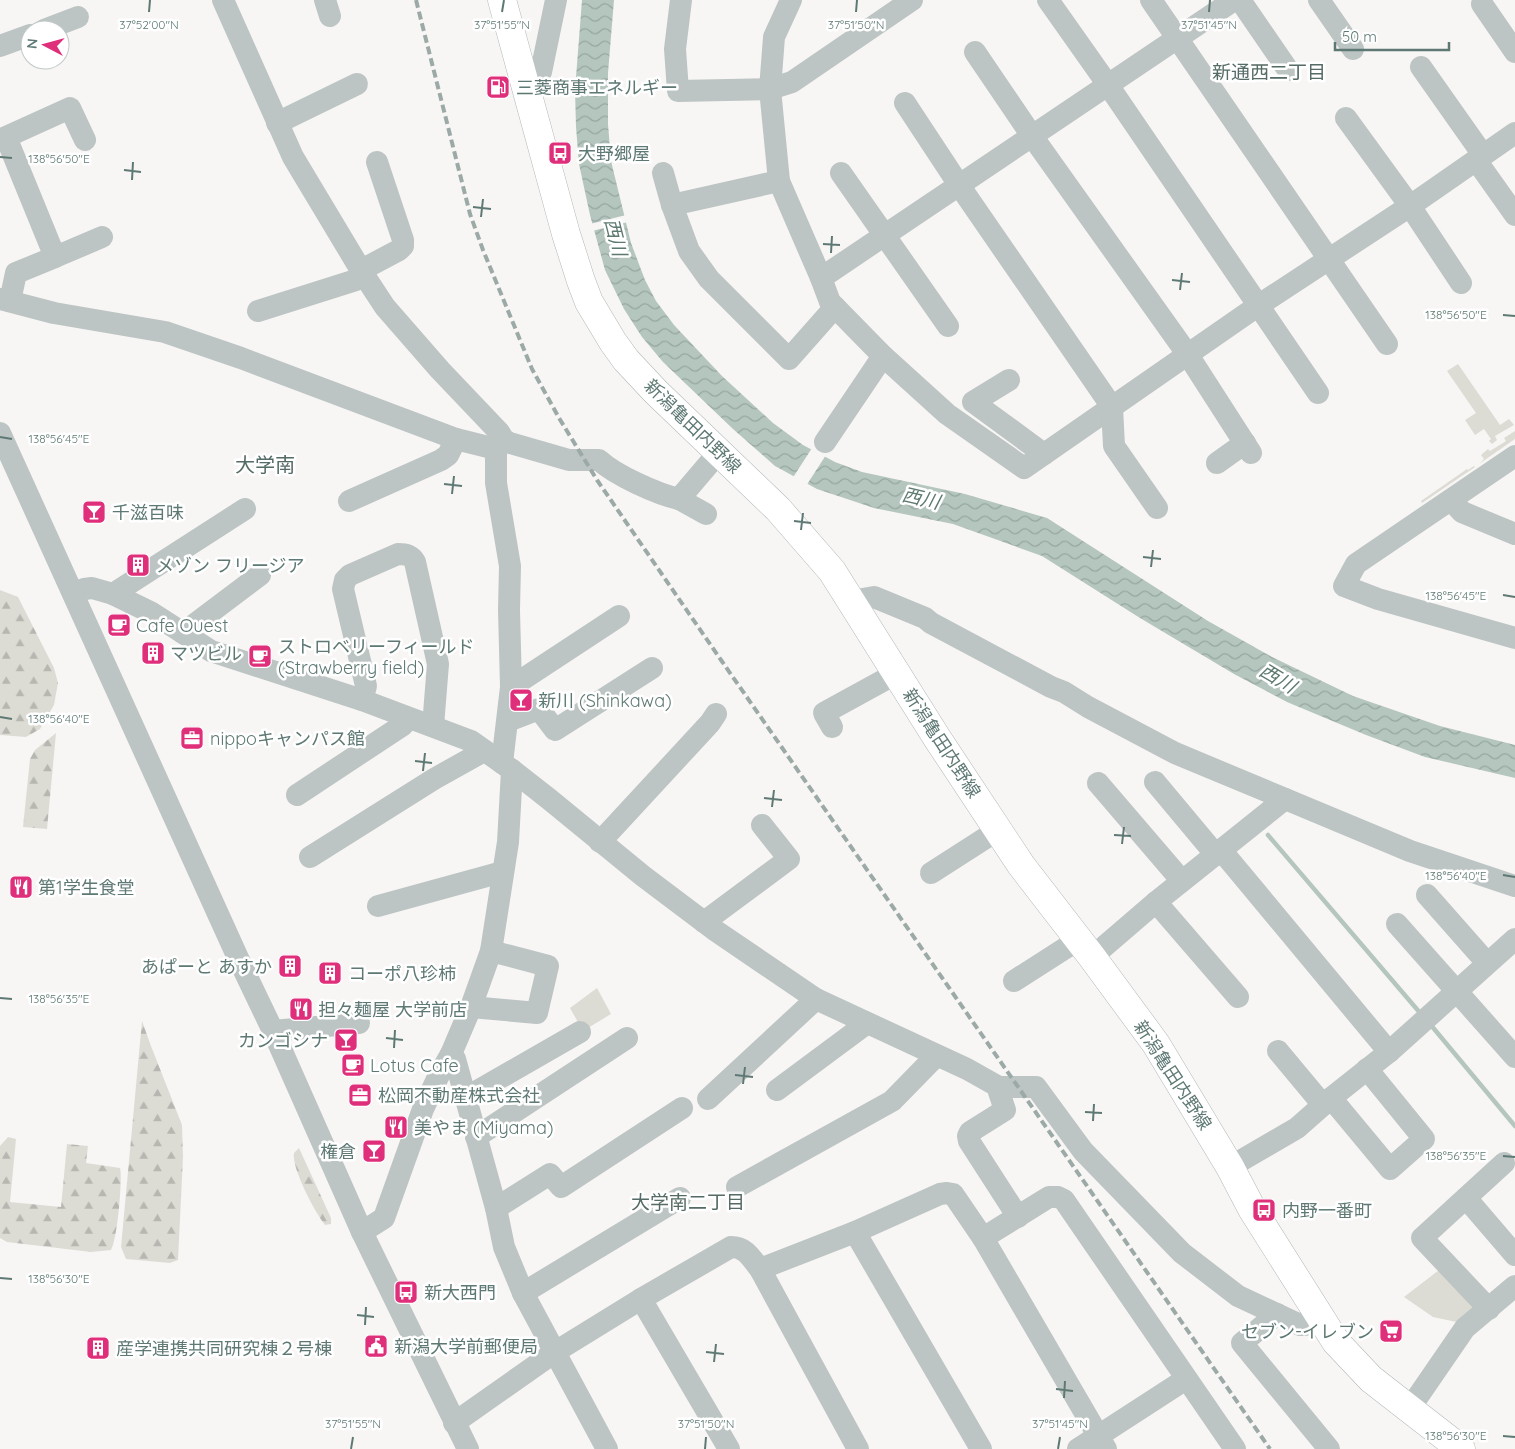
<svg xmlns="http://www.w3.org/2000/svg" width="1515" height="1449" viewBox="0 0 1515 1449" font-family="Quicksand,'Noto Sans JP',sans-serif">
<defs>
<pattern id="forest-firs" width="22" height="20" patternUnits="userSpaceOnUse" patternTransform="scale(1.25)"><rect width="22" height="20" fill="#dddcd4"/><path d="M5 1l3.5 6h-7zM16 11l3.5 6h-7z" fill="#b6b7b1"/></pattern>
<pattern id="water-waves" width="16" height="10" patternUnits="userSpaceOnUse" patternTransform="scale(1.25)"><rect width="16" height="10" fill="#b5c6bf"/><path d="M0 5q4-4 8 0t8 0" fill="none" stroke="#96a6a0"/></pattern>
</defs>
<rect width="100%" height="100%" fill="#f8f6f5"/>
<!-- green -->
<g fill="#dddcd4">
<path d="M1458,364L1500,425L1509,419L1514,425L1495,436L1497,440L1492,444L1489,441L1491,439L1484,429L1475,435L1465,420L1476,413L1447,371Z"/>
<path d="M1515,431V439L1479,464L1484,459L1481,455L1488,449L1490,451L1506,441L1504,438Z"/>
<path d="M1474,466L1475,467L1422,503L1421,501L1467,469L1468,470Z"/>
<path d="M597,988L611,1014L583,1031L570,1008Z"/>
<path d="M1443,1267L1476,1309L1461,1323L1433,1317L1404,1297Z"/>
</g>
<!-- forest -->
<g fill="url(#forest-firs)">
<path d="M0,590L18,597L54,668L58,683L54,705L40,729L26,737L0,735Z"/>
<path d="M56,733L47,829L23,827L30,759L35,750Z"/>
<path d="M142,1021L151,1046L182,1125L183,1157L178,1260L170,1263L126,1259L121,1247Z"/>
<path d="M8,1137L16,1139L10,1202L61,1207L67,1144L88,1146L86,1163L120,1168C123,1178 117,1242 111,1250L91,1252L7,1242L0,1238V1146Z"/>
<path d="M299,1148L331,1218V1224L325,1225C315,1213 291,1167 294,1153Z"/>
</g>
<!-- water -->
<path fill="url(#water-waves)" d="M582,0H614L608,73V124L611,161L631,243L645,280L656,301L674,325L722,376L773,423L803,445L835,462L862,472L965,494L1047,518L1208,621L1272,657L1353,696L1440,726L1515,745V778L1425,757L1366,735L1287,702L1234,674L1140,618L1042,556L953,524L874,508L817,489L775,466L733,429L663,362L642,337L624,309L605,270L590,215L579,164L576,127L575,90Z"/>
<!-- pier -->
<g fill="#f8f6f5">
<path d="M626,215L628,222L592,231L590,224Z"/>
<path d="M812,448L826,455L806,486L792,479Z"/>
</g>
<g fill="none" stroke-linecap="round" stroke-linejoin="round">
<!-- stream -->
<g stroke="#b5c6bf" stroke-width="4.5">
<path d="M1268,835L1421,1014"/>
<path d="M1430,1024L1515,1126"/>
</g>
<!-- major casing -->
<g stroke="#b0b9b7" stroke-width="29">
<path id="major" d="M502,0L566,234L581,281L589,302L613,342L626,360L656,392L778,509L832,571L937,738L1021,865L1092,957L1156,1044L1230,1167L1252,1209L1336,1342L1371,1379L1461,1449"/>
</g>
<!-- minor -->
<g stroke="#bcc5c3" stroke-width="22">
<path d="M223,0L293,157L362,272L385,307L440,370L499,432L504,440L510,443L569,460H599C615,475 657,494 679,499L719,452"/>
<path d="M325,0L330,16"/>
<path d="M681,0L675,49L678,91L770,89L792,82L912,0"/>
<path d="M791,0L774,37L770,89L779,181L821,278L830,302L883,356L947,414L1024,468L1259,305L1410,206L1515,133"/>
<path d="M1048,0L1108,85L1318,393"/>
<path d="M1151,0L1387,344"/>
<path d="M1240,0L1288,70"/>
<path d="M1319,0L1353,49"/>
<path d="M1482,4L1515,52"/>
<path d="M44,30L78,17"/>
<path d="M0,46L30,35"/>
<path d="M975,52L1032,136L1188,355L1251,453"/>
<path d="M1421,67L1483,155"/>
<path d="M526,85L536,79L541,72L556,0"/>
<path d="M905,103L959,185L1112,407L1114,446L1157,508"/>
<path d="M1346,118L1410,206L1461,283"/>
<path d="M277,123L357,84"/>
<path d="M1476,160L1515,215"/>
<path d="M663,173L672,205"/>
<path d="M841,173L948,326"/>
<path d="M779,181L672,205L689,251L709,279L789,359L835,307"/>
<path d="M55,257L102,237"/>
<path d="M821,278L1234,0"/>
<path d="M0,299L54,313L165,332L241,358L456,439L496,449L504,440"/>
<path d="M10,301L16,273L55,257L6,137L70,108L85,140"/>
<path d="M258,311L356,280L367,267L399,250L403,246V240L377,162"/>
<path d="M1009,380L973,402L1044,454"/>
<path d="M0,433L238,958L273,1031L362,1232L468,1449"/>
<path d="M825,442L883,356"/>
<path d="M496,449V483L510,566L509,610L511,687L502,763"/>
<path d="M1515,456L1356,564L1344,586L1378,599L1515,638"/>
<path d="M1217,463L1245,443"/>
<path d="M679,499L706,514"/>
<path d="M1451,500L1462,512L1515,534"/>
<path d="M349,501L441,460L448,455L456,439"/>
<path d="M73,593L84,589L92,588L113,594L152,613L211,651L362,700L471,741L512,770L549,799L643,876L716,931L816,999L967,1069L999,1087H1036L1083,1151L1182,1253L1238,1296L1300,1325L1324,1324"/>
<path d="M113,594L245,509"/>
<path d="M851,601L874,597L925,618L931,623L1051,687L1064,692L1088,707L1175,753L1410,851L1515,886"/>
<path d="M183,633L260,575"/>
<path d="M511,687L619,616"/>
<path d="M362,700L366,686L343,589L345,580L350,575L398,554C406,554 411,555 415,562L438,664L433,726"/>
<path d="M508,721L539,709L555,730L652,668"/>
<path d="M832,727L824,713L897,673"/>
<path d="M1155,782L1216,855"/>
<path d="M1098,783L1182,881"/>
<path d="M297,795L403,725L405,717"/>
<path d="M600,842L710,723L716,714"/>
<path d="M1221,850L1389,1052"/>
<path d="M310,857L434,779L484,751"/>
<path d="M931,873L998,830"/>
<path d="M1427,895L1487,963"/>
<path d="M1156,902L1238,997"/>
<path d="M378,906L502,872"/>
<path d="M704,922L789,859L762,825"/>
<path d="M1397,924L1515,1057"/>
<path d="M1092,957L1156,902L1285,799"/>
<path d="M1014,981L1078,940"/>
<path d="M471,1007L537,1013L548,966L491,951"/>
<path d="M273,1031L359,1023"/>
<path d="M1278,1051L1323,1105"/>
<path d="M451,1054L455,1059L496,1208L504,1247L523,1293L607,1449"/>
<path d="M999,1087V1092L1005,1110L970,1132L968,1136L969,1141L1018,1217"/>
<path d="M777,1090L866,1024"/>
<path d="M465,1098L580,1032"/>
<path d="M1331,1098L1390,1169L1424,1139L1367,1069"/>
<path d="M708,1099L816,999"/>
<path d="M476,1137L627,1038"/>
<path d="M1230,1167L1297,1128L1331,1098L1389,1052L1515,939"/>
<path d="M737,1187L892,1101L936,1056"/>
<path d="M1466,1198L1515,1255"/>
<path d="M496,1208L550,1174L561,1187L682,1108"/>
<path d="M362,1232L384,1218L423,1109L438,1077L451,1054L471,1007L491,951L508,842L512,770"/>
<path d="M855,1232L981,1449"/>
<path d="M983,1238L1106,1449"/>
<path d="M760,1269L855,1232L940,1194L947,1193L953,1194L983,1238L1049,1197H1058L1064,1200L1235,1449"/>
<path d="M523,1293L680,1198"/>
<path d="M641,1299L729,1449"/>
<path d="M1489,1309L1422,1238L1504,1163"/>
<path d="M1277,1314L1242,1343L1329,1449"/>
<path d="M1410,1408L1465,1328L1515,1286"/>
<path d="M454,1423L555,1352L641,1299L731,1247C746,1247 751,1258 760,1269L858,1449"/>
<path d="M1078,1449L1186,1379"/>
</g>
<!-- major -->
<use href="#major" stroke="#fff" stroke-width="28"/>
<!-- rail -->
<path stroke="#9caaa7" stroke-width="4" stroke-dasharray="8 4" stroke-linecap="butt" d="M416,0L470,214L483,250L532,369L559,418L597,480L721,660L1270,1449"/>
</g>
<!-- ticks -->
<path fill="none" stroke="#5e7974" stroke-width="2" d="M149,12L150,0M502,12L504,0M856,12L857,0M1209,12L1210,0M0,157L12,158M124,170L141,172M132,180L133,162M473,207L491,209M481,217L483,199M823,244L840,245M831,253L832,236M1172,280L1190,282M1180,290L1182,273M1503,315L1515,316M0,437L12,439M444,484L462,486M452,494L454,476M794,521L811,523M801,530L803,513M1143,557L1161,559M1151,567L1153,550M1503,595L1515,597M0,717L12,719M415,761L432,763M423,771L425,753M764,798L782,800M772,807L774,790M1114,835L1131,836M1122,844L1124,827M1503,875L1515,877M0,998L12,999M386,1038L403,1040M394,1048L395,1030M735,1075L753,1077M743,1084L745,1067M1085,1112L1102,1113M1093,1121L1094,1104M1503,1156L1515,1157M0,1278L12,1279M357,1315L374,1317M365,1325L366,1307M706,1352L724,1354M714,1362L716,1344M1056,1389L1073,1391M1064,1398L1065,1381M1503,1436L1515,1437M351,1449L353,1437M705,1449L706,1437M1058,1449L1060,1437"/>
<!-- icons -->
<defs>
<g id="fuel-square" transform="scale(1.25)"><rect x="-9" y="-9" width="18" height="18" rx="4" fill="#df2e7a" stroke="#fff"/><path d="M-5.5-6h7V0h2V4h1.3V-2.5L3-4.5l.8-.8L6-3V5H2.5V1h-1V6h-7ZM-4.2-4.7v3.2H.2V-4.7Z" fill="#fff"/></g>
<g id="bus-square" transform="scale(1.25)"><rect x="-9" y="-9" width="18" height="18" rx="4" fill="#df2e7a" stroke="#fff"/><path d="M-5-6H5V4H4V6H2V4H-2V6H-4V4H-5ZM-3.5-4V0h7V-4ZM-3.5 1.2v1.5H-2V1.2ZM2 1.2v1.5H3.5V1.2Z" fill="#fff"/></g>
<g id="bar-square" transform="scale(1.25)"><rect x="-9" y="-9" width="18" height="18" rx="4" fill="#df2e7a" stroke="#fff"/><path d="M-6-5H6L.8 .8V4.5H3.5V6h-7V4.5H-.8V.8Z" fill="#fff"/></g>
<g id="building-square" transform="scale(1.25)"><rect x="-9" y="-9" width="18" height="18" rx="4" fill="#df2e7a" stroke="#fff"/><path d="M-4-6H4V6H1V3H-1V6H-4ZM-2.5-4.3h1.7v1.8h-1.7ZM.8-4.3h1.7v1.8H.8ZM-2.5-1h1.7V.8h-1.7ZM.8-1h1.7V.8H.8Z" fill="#fff"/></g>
<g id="cafe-square" transform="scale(1.25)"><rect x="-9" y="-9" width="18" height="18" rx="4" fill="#df2e7a" stroke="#fff"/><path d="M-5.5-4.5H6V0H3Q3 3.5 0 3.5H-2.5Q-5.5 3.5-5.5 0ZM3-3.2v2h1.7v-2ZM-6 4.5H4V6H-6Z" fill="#fff"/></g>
<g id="office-square" transform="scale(1.25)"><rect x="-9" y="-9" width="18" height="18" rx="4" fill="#df2e7a" stroke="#fff"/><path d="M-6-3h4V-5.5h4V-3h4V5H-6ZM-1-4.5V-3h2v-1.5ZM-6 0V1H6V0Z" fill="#fff"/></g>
<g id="restaurant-square" transform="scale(1.25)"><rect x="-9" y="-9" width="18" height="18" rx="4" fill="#df2e7a" stroke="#fff"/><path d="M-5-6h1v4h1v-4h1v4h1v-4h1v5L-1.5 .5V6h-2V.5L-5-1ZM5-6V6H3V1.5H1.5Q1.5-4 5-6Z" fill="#fff"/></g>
<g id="supermarket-square" transform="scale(1.25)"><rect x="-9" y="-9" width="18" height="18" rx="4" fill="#df2e7a" stroke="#fff"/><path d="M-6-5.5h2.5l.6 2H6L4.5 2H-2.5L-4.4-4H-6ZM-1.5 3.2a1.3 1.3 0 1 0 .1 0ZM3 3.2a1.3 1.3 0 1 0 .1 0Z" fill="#fff"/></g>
<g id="civic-square" transform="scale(1.25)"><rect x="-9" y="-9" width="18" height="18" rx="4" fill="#df2e7a" stroke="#fff"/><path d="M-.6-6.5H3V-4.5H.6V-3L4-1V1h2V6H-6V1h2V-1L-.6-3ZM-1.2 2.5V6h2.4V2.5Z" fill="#fff"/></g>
</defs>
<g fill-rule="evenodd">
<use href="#fuel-square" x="498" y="87"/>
<use href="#bus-square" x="560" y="153"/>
<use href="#bar-square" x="94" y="512"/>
<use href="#building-square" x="138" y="565"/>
<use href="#cafe-square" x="119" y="625"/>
<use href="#building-square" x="153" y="653"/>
<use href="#cafe-square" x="260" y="656"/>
<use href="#bar-square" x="521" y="700"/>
<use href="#office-square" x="192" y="738"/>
<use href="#restaurant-square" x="21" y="887"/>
<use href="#building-square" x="290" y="966"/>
<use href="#building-square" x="330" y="973"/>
<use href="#restaurant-square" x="301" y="1009"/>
<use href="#bar-square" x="346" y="1040"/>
<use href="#cafe-square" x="353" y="1065"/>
<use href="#office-square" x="360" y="1095"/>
<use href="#restaurant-square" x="396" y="1127"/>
<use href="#bar-square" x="374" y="1151"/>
<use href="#bus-square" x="1264" y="1210"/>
<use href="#bus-square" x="406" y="1292"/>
<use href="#supermarket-square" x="1391" y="1331"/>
<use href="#civic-square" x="376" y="1346"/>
<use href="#building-square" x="98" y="1348"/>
</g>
<g text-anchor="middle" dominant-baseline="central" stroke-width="5" stroke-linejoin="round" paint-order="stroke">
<!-- poi labels -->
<g font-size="18" fill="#5e7974" stroke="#fff" text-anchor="start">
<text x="516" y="87">三菱商事エネルギー</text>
<text x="578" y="153">大野郷屋</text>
<text x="112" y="512">千滋百味</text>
<text x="156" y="565">メゾン フリージア</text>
<text x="136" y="625">Cafe Ouest</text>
<text x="278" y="646">ストロベリーフィールド<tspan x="278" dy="21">(Strawberry field)</tspan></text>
<text x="170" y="653">マツビル</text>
<text x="538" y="700">新川 (Shinkawa)</text>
<text x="210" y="738">nippoキャンパス館</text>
<text x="38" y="887">第1学生食堂</text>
<text x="272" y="966" text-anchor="end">あぱーと あすか</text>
<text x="348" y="973">コーポ八珍柿</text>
<text x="318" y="1009">担々麺屋 大学前店</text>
<text x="328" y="1040" text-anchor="end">カンゴシナ</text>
<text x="370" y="1065">Lotus Cafe</text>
<text x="378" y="1095">松岡不動産株式会社</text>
<text x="414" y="1127">美やま (Miyama)</text>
<text x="356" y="1151" text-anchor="end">権倉</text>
<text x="1282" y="1210">内野一番町</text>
<text x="424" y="1292">新大西門</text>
<text x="1374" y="1331" text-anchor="end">セブン-イレブン</text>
<text x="394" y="1346">新潟大学前郵便局</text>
<text x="116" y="1348">産学連携共同研究棟２号棟</text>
</g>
<!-- street labels -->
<g font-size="18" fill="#5e7974" stroke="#fff">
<text transform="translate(693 426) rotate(44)">新潟亀田内野線</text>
<text transform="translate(942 743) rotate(57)">新潟亀田内野線</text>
<text transform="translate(1173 1075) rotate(57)">新潟亀田内野線</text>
</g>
<!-- neighbourhood labels -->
<g font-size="19" fill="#556b66" stroke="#fff">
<text x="1269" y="72">新通西二丁目</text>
<text x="688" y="1202">大学南二丁目</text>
</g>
<!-- water labels -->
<g font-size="19" font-style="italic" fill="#5e7a6f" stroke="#fff">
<text transform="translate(616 237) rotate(76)">西川</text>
<text transform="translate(921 498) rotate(13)">西川</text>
<text transform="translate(1278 678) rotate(31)">西川</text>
</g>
<!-- quarter labels -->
<g font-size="20" fill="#556b66" stroke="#fff">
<text x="265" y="464">大学南</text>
</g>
</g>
<g font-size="12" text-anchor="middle" fill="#5e7974" stroke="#fff" stroke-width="5" stroke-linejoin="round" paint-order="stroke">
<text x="149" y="29">37°52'00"N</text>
<text x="502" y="29">37°51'55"N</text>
<text x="856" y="29">37°51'50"N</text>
<text x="1209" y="29">37°51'45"N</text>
<text x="59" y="163">138°56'50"E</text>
<text x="1456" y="319">138°56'50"E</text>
<text x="59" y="443">138°56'45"E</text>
<text x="1456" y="600">138°56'45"E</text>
<text x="59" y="723">138°56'40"E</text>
<text x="1456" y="880">138°56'40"E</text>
<text x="59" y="1003">138°56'35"E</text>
<text x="1456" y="1160">138°56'35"E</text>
<text x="59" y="1283">138°56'30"E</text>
<text x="353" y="1428">37°51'55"N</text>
<text x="706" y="1428">37°51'50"N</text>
<text x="1060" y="1428">37°51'45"N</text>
<text x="1456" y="1440">138°56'30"E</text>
</g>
<!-- north arrow -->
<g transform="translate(45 45) rotate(276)"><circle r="24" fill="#ffffff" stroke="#bfc9c7"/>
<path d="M0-4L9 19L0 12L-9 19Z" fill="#df2e7a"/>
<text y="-8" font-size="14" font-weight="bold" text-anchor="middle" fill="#5e7974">N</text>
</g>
<!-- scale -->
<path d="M1335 42v8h114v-8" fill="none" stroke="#5e7974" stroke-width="2.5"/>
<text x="1342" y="42" font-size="15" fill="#5e7974" stroke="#ffffff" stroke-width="4" paint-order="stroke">50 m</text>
</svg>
